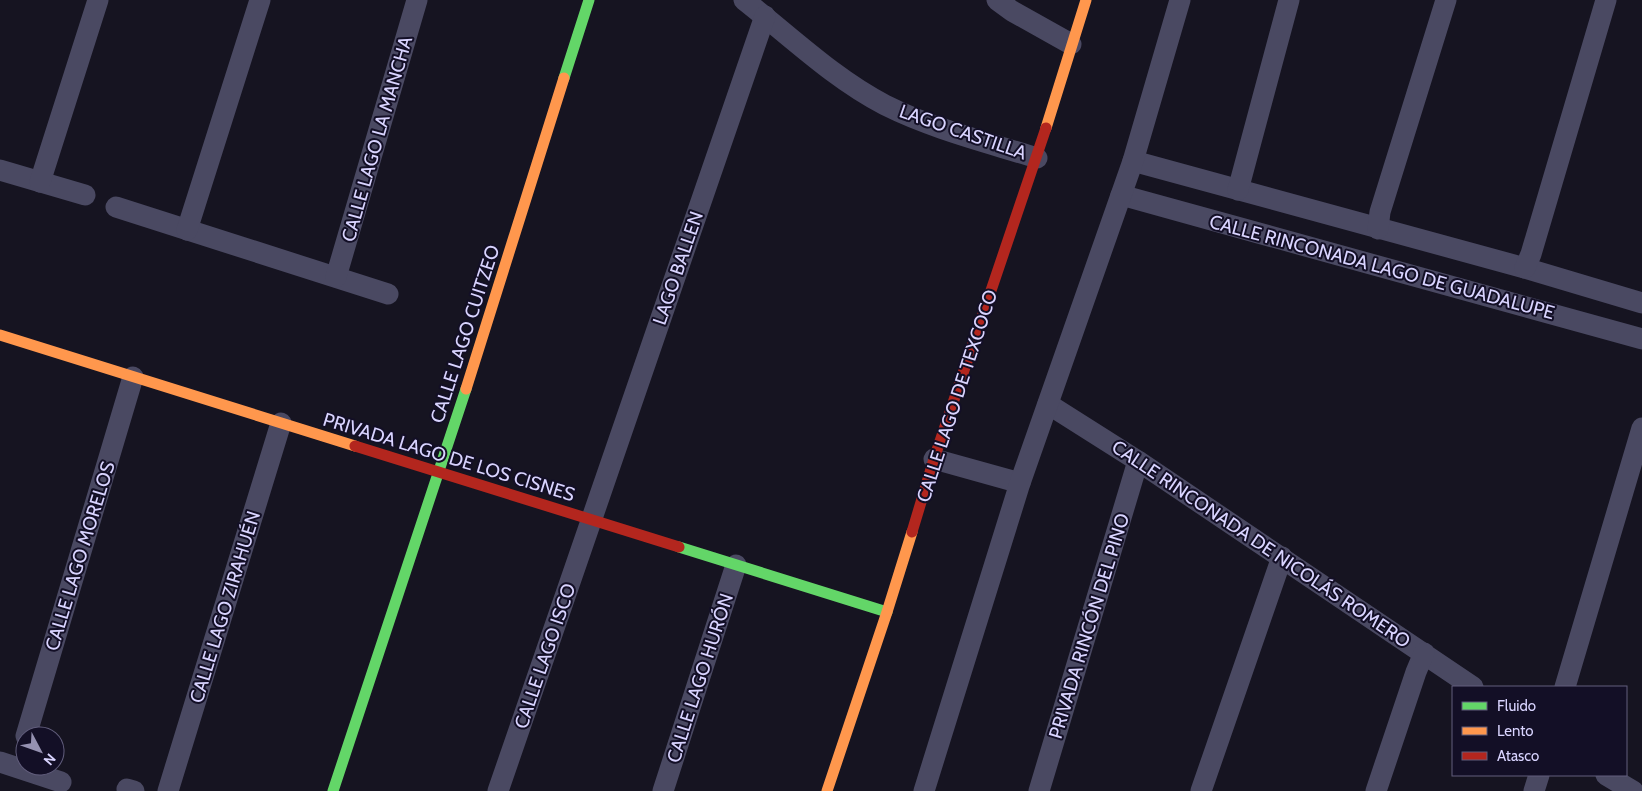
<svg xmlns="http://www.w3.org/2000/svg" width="1642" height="791" viewBox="0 0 1642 791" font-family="Cabin,sans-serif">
<rect width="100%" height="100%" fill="#161421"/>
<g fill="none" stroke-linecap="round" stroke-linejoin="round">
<!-- street -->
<g stroke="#4a4962" stroke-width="21">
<path d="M744,0C790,36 833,78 885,105C933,129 986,142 1037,158"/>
<path d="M997,0L1012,11L1071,44"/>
<path d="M1133,161L1525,268L1642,303"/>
<path d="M0,170L85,195"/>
<path d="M40,182L98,0"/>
<path d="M1238,190L1289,0"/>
<path d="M1121,195L1642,339"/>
<path d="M116,207L388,294"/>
<path d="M1378,229L1380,212L1446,0"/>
<path d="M187,230L260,0"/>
<path d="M1525,268L1531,254L1606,0"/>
<path d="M336,277L417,0"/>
<path d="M1048,404L1138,461L1473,687"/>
<path d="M934,459L1020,483"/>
<path d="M1565,687L1642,428"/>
<path d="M26,736L133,377"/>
<path d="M0,762L61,782"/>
<path d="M1606,775L1633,791"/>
<path d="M127,789L134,791"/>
<path d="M168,791L281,423"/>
<path d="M498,791L765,16"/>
<path d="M663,791L736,565"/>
<path d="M924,791L1020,483L1133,161L1180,0"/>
<path d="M1039,791L1138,461"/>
<path d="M1201,791L1282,557"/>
<path d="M1376,791L1416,672L1424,653"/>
<path d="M1534,791L1539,775"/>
</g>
<!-- fast -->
<g stroke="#63d668" stroke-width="11">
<path d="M564,78L589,0"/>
<path d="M679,547L887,612"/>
<path d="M333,791L466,389"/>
</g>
<!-- slow -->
<g stroke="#ff974d" stroke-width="11">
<path d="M1046,128L1086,0"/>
<path d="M0,335L355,446"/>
<path d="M466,389L564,78"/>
<path d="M827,791L887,612L912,532"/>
</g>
<!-- jam -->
<g stroke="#b3261e" stroke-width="11">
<path d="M355,446L679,547"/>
<path d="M912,532L934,459L1046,128"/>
</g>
</g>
<g text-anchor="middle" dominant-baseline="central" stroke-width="4" stroke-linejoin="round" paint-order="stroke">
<!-- street labels -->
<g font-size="19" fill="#d9d4ff" stroke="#130f26">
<text transform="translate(963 132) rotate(19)">LAGO CASTILLA</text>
<text transform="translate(377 139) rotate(-74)">CALLE LAGO LA MANCHA</text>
<text transform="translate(1382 267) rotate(15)">CALLE RINCONADA LAGO DE GUADALUPE</text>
<text transform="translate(678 268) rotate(-71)">LAGO BALLEN</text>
<text transform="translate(465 334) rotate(-72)">CALLE LAGO CUITZEO</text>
<text transform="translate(957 396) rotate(-72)">CALLE LAGO DE TEXCOCO</text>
<text transform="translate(449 457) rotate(17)">PRIVADA LAGO DE LOS CISNES</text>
<text transform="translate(1261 544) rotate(34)">CALLE RINCONADA DE NICOLÁS ROMERO</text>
<text transform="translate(80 556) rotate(-73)">CALLE LAGO MORELOS</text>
<text transform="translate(225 607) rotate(-73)">CALLE LAGO ZIRAHUÉN</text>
<text transform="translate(1089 626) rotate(-73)">PRIVADA RINCÓN DEL PINO</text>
<text transform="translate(545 656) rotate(-71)">CALLE LAGO ISCO</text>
<text transform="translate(700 678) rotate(-72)">CALLE LAGO HURÓN</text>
</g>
</g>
<!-- legend -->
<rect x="1452" y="686" width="175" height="90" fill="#130f26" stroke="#625e7d"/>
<rect x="1462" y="702" width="25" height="8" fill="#63d668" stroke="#625e7d"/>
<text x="1497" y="711" font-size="15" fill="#d9d4ff">Fluido</text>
<rect x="1462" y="727" width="25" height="8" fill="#ff974d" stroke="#625e7d"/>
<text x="1497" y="736" font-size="15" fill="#d9d4ff">Lento</text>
<rect x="1462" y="752" width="25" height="8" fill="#b3261e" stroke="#625e7d"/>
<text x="1497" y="761" font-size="15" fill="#d9d4ff">Atasco</text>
<!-- north arrow -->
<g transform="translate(40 751) rotate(131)"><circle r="24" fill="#130f26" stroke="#625e7d"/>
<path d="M0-4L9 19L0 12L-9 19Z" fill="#9591b1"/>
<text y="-8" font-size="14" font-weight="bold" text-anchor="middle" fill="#d9d4ff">N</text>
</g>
</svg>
